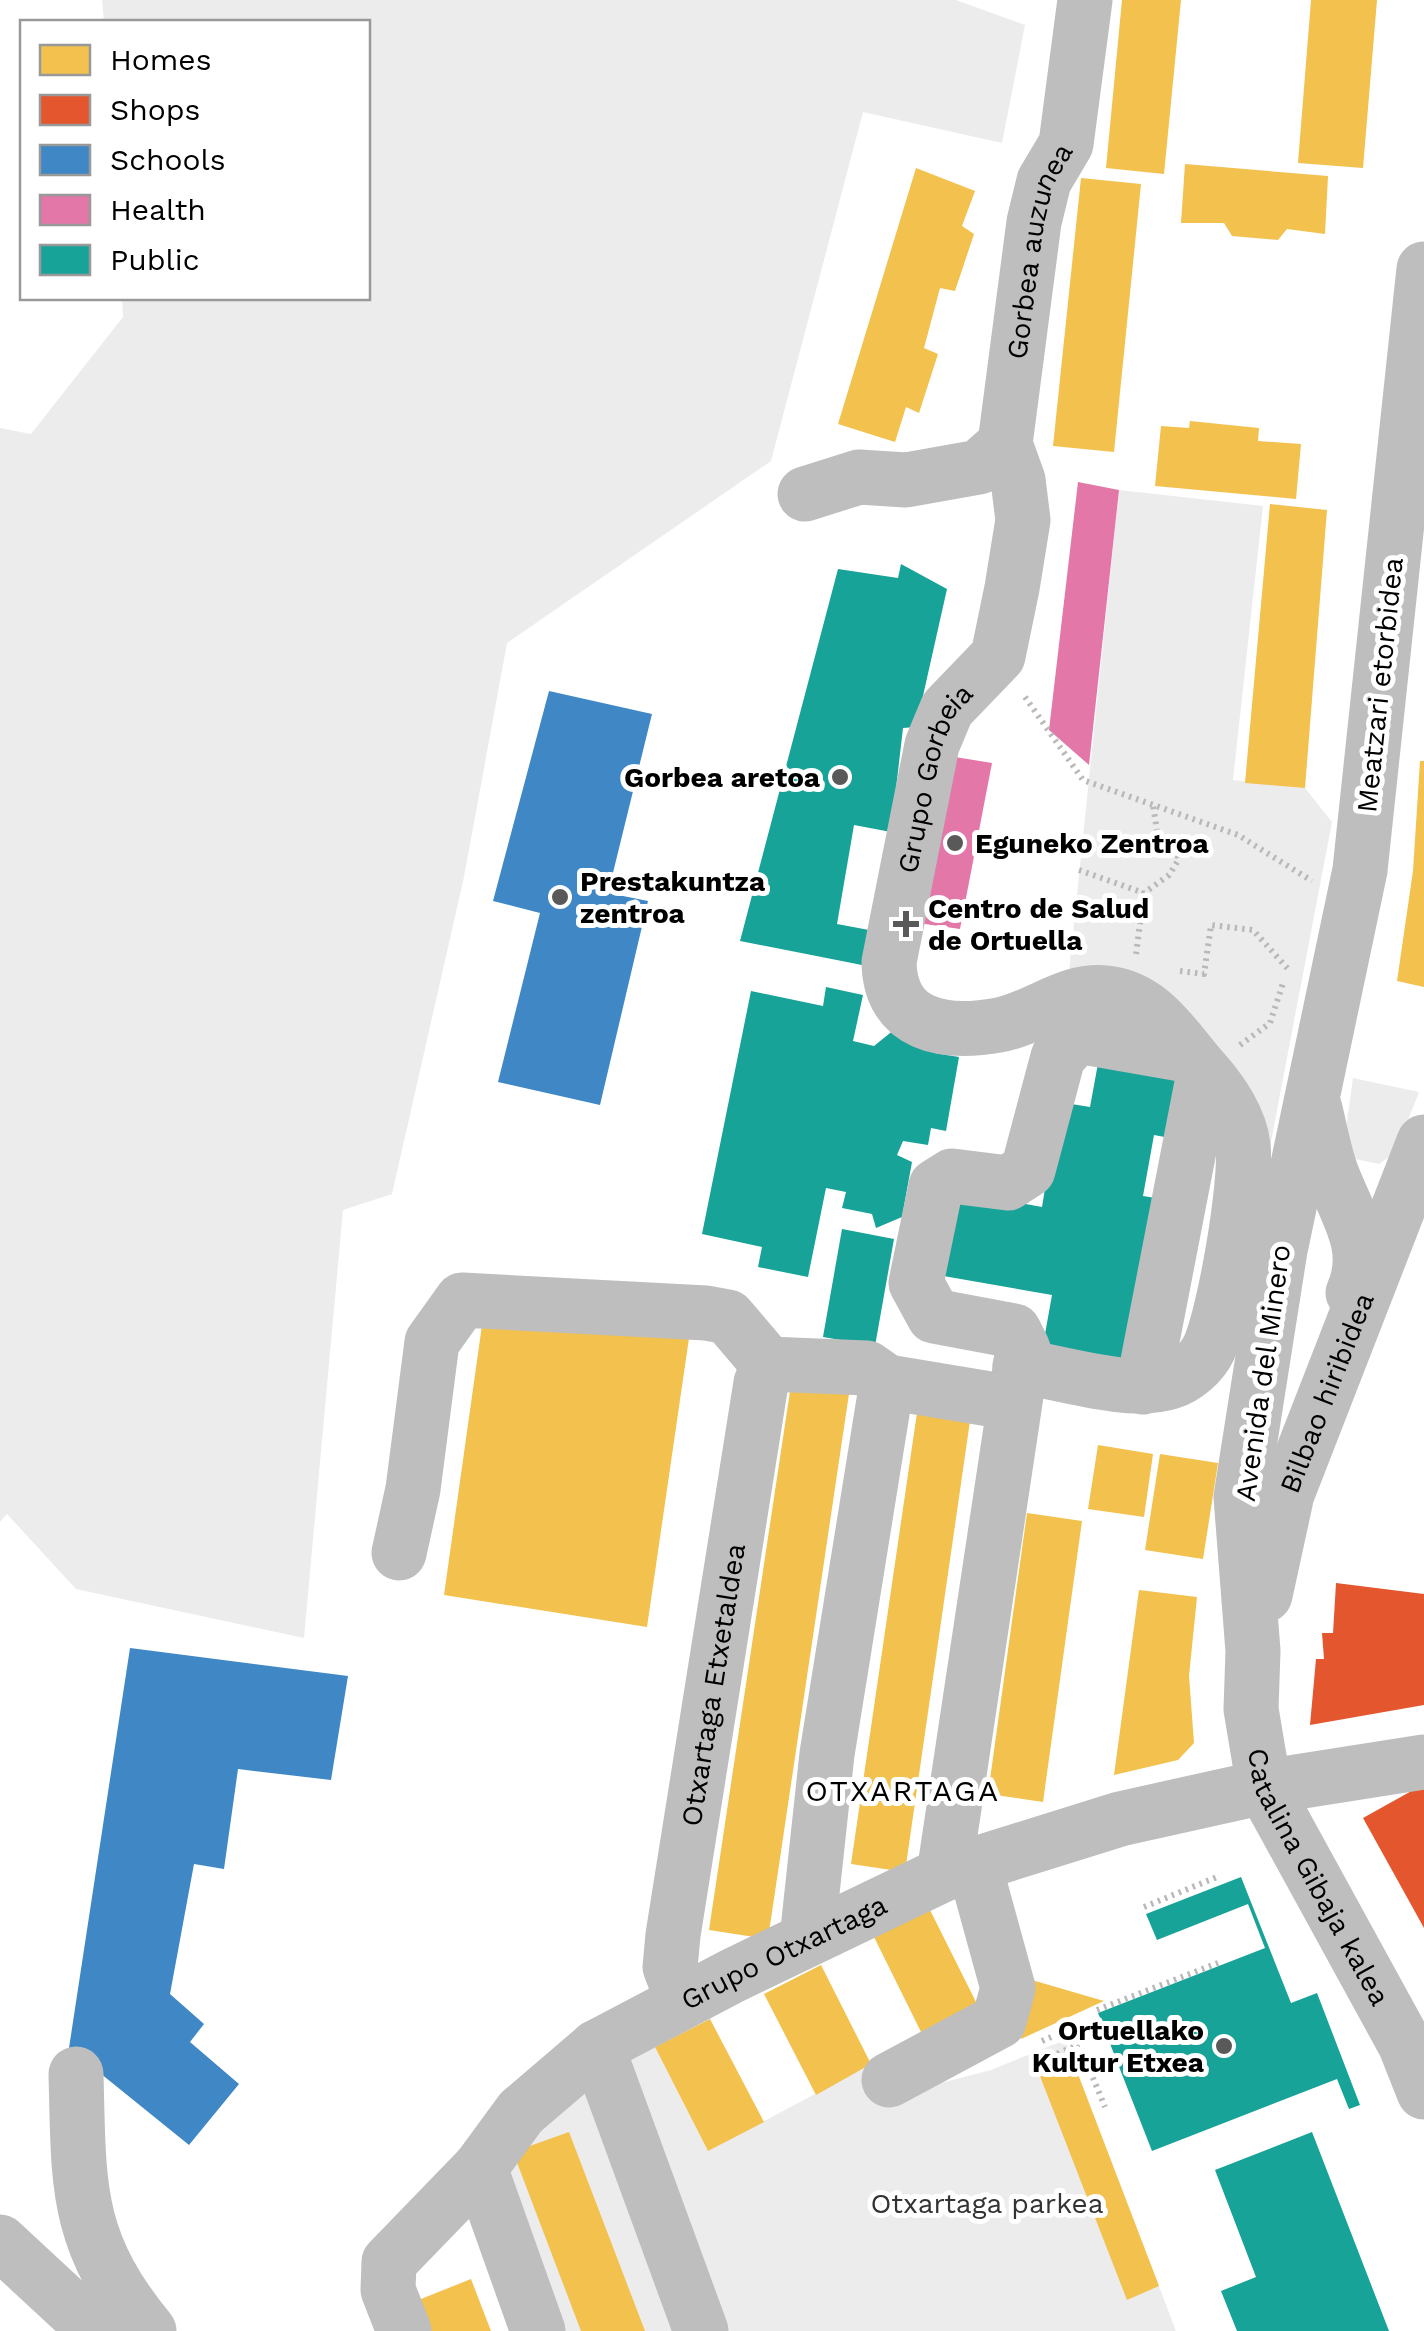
<svg xmlns="http://www.w3.org/2000/svg" width="1424" height="2331" viewBox="0 0 1424 2331" font-family="'Work Sans',sans-serif">
<rect width="100%" height="100%" fill="#fff"/>
<!-- green -->
<g fill="#ececec">
<path d="M102,0H956L1025,25L1002,143L863,112L771,461L507,643L464,877L392,1194L343,1210L304,1638L76,1589L7,1514L0,1522V428L31,434L123,317L122,298H368V22H104Z"/>
<path d="M1119,490L1263,506L1233,780L1305,788L1332,822L1258,1210L1257,1103L1239,1071L1176,1016L1068,981Z"/>
<path d="M1353,1078L1419,1092L1395,1153L1379,1164L1355,1159L1346,1129Z"/>
<path d="M1065,2040L1176,2331H546L493,2189L575,2088L655,2047L708,2151L871,2064L887,2097L991,2070Z"/>
</g>
<!-- homes -->
<g fill="#f2c14e">
<path d="M1122,0H1181L1164,174L1106,168Z"/>
<path d="M1311,0H1377L1363,168L1298,163Z"/>
<path d="M1185,164L1328,176L1325,234L1287,229L1278,240L1232,236L1224,223H1181Z"/>
<path d="M916,168L975,191L962,226L974,234L955,291L940,288L924,348L938,354L919,413L906,407L895,442L838,424Z"/>
<path d="M1081,178L1141,184L1114,452L1053,446Z"/>
<path d="M1190,421L1259,428L1258,441L1301,444L1296,499L1155,486L1161,426L1189,428Z"/>
<path d="M1270,504L1327,510L1305,788L1245,783Z"/>
<path d="M1420,761H1424V987L1397,981L1413,871Z"/>
<path d="M484,1311L689,1338L647,1627L444,1595Z"/>
<path d="M792,1378L850,1387L768,1939L709,1930Z"/>
<path d="M918,1406L971,1414L905,1872L851,1864Z"/>
<path d="M1098,1445L1153,1454L1144,1517L1088,1509Z"/>
<path d="M1160,1454L1218,1463L1203,1559L1145,1550Z"/>
<path d="M1027,1513L1082,1521L1043,1802L988,1794Z"/>
<path d="M1139,1590L1197,1597L1189,1676L1194,1743L1178,1760L1114,1775Z"/>
<path d="M930,1910L981,2012L925,2040L874,1937Z"/>
<path d="M821,1965L871,2064L816,2095L764,1994Z"/>
<path d="M1025,1978L1104,2001L1021,2039Z"/>
<path d="M710,2019L764,2122L708,2151L655,2047Z"/>
<path d="M1071,2056L1159,2286L1127,2300L1038,2071Z"/>
<path d="M569,2132L645,2331H581L513,2152Z"/>
<path d="M471,2279L491,2331H422L411,2303Z"/>
</g>
<!-- shops -->
<g fill="#e4572e">
<path d="M1336,1583L1424,1594V1705L1310,1725L1316,1659H1324L1322,1633H1333Z"/>
<path d="M1424,1784V1928L1363,1818Z"/>
</g>
<!-- schools -->
<g fill="#3f88c5">
<path d="M549,691L652,714L608,893L648,901L600,1105L498,1082L540,913L493,901Z"/>
<path d="M130,1648L348,1676L331,1780L238,1769L224,1869L194,1864L170,1994L204,2024L190,2042L239,2084L189,2145L69,2048Z"/>
</g>
<!-- health -->
<g fill="#e377a8">
<path d="M1078,482L1119,490L1089,765L1049,730Z"/>
<path d="M949,756L992,763L960,929L918,923Z"/>
</g>
<!-- public -->
<g fill="#17a398">
<path d="M901,564L947,589L916,727L903,728L891,832L854,825L837,924L869,930L862,965L740,941L838,569L898,578Z"/>
<path d="M826,987L863,995L853,1041L874,1046L895,1029L937,1040L935,1053L959,1057L946,1131L931,1128L928,1145L903,1141L897,1155L912,1162L902,1217L876,1228L872,1214L842,1208L846,1192L826,1188L808,1277L758,1267L762,1247L702,1234L751,991L823,1006Z"/>
<path d="M1099,1058L1182,1073L1170,1138L1154,1135L1143,1196L1162,1199L1122,1365L1042,1351L1052,1295L932,1274L947,1190L1042,1207L1059,1102L1090,1107Z"/>
<path d="M842,1229L894,1239L875,1346L823,1337Z"/>
<path d="M1241,1877L1291,2003L1317,1993L1360,2105L1349,2109L1337,2079L1152,2151L1098,2013L1265,1948L1248,1904L1157,1940L1146,1914Z"/>
<path d="M1312,2132L1389,2331H1237L1221,2291L1256,2277L1215,2170Z"/>
</g>
<g fill="none" stroke-linecap="round" stroke-linejoin="round">
<!-- path -->
<g stroke="#b9b9b9" stroke-width="6" stroke-dasharray="2.5 5" stroke-linecap="butt">
<path d="M1025,697L1083,780L1238,835L1312,881"/>
<path d="M1079,870L1144,893"/>
<path d="M1136,954L1144,893L1169,875L1179,859L1172,842L1158,837L1153,805"/>
<path d="M1180,971L1204,974L1211,925L1253,930L1288,969"/>
<path d="M1240,1045L1270,1023L1284,980"/>
<path d="M1144,1907L1217,1877"/>
<path d="M1097,2010L1218,1963"/>
<path d="M1042,2041L1082,2023"/>
<path d="M1030,2066L1079,2044L1105,2107"/>
</g>
<!-- minor -->
<g stroke="#bebebe" stroke-width="55">
<path id="s1" d="M1424,269L1360,870L1280,1250L1241,1497L1253,1651L1251,1709L1264,1787L1405,2044L1424,2092"/>
<path d="M805,494L859,477L906,480L979,467L1005,444"/>
<path d="M1315,1109C1320,1130 1324,1152 1331,1172C1347,1215 1373,1248 1353,1293"/>
<path id="s2" d="M1020,1366C1061,1373 1132,1395 1170,1382C1186,1377 1202,1363 1209,1348C1225,1313 1247,1183 1243,1145C1240,1119 1221,1091 1204,1072C1176,1041 1153,998 1107,993C1067,988 1037,1018 999,1025C944,1035 890,1026 889,962L932,745L947,709L998,656L1012,588L1023,520L1018,480L1005,444L1034,222L1044,181L1066,144L1085,0"/>
<path d="M1143,1387L1204,1073"/>
<path d="M399,1553L413,1489L432,1342L462,1300L706,1313L728,1317L768,1364"/>
<path id="s3" d="M1265,1595L1287,1494L1424,1142"/>
<path d="M944,1874L1023,1349L1014,1331L934,1316L916,1283L936,1186L952,1176L1008,1183L1028,1170L1058,1057L1077,1036L1186,1055"/>
<path d="M807,1939L827,1754L887,1382"/>
<path id="s4" d="M683,2001L670,1967L673,1935L761,1383L768,1364L867,1368L887,1382L1014,1403"/>
<path d="M597,2047L701,2331"/>
<path d="M76,2074C79,2185 74,2240 149,2331"/>
<path d="M889,2080L999,2021L1008,1988L975,1868"/>
<path d="M0,2242L96,2331"/>
<path d="M404,2331L388,2290L389,2262L480,2168"/>
<path id="s5" d="M538,2331L480,2168L521,2112L597,2047L732,1976L944,1874L1120,1819L1264,1787L1424,1762"/>
</g>
</g>
<!-- markers -->
<g fill="#595959" stroke="#fff" stroke-width="4">
<circle cx="840" cy="777" r="10"/>
<circle cx="955" cy="843" r="10"/>
<circle cx="560" cy="897" r="10"/>
<path d="M901 909h10v10h10v10h-10v10h-10v-10h-10v-10h10z"/>
<circle cx="1224" cy="2046" r="10"/>
</g>
<g text-anchor="middle" dominant-baseline="central" stroke-width="10" stroke-linejoin="round" paint-order="stroke">
<!-- street labels -->
<g font-size="28" fill="#000" stroke="#fff">
<text stroke="none"><textPath href="#s2" startOffset="1635">Gorbea auzunea</textPath></text>
<text transform="translate(1380 685) rotate(-84)">Meatzari etorbidea</text>
<text stroke="none"><textPath href="#s2" startOffset="1078">Grupo Gorbeia</textPath></text>
<text transform="translate(1263 1373) rotate(-82)">Avenida del Minero</text>
<text stroke="none"><textPath href="#s3" startOffset="212">Bilbao hiribidea</textPath></text>
<text stroke="none"><textPath href="#s4" startOffset="322">Otxartaga Etxetaldea</textPath></text>
<text stroke="none"><textPath href="#s1" startOffset="1638">Catalina Gibaja kalea</textPath></text>
<text stroke="none"><textPath href="#s5" startOffset="552">Grupo Otxartaga</textPath></text>
</g>
<!-- poi labels -->
<g font-size="28" font-weight="bold" fill="#000" stroke="#fff" text-anchor="start">
<text x="820" y="777" text-anchor="end">Gorbea aretoa</text>
<text x="975" y="843">Eguneko Zentroa</text>
<text x="580" y="881">Prestakuntza<tspan x="580" dy="32">zentroa</tspan></text>
<text x="928" y="908">Centro de Salud<tspan x="928" dy="32">de Ortuella</tspan></text>
<text x="1204" y="2030" text-anchor="end">Ortuellako<tspan x="1204" dy="32">Kultur Etxea</tspan></text>
</g>
<!-- park labels -->
<g font-size="28" fill="#333" stroke="#fff">
<text x="987" y="2203">Otxartaga parkea</text>
</g>
<!-- neighbourhood labels -->
<g font-size="30" letter-spacing="2.5" fill="#000" stroke="#fff">
<text x="903" y="1790">OTXARTAGA</text>
</g>
</g>
<!-- legend -->
<rect x="20" y="20" width="350" height="280" fill="#ffffff" stroke="#999999" stroke-width="2.5"/>
<rect x="40" y="45" width="50" height="30" fill="#f2c14e" stroke="#999999" stroke-width="2.5"/>
<text x="110" y="70" font-size="30" fill="#000000">Homes</text>
<rect x="40" y="95" width="50" height="30" fill="#e4572e" stroke="#999999" stroke-width="2.5"/>
<text x="110" y="120" font-size="30" fill="#000000">Shops</text>
<rect x="40" y="145" width="50" height="30" fill="#3f88c5" stroke="#999999" stroke-width="2.5"/>
<text x="110" y="170" font-size="30" fill="#000000">Schools</text>
<rect x="40" y="195" width="50" height="30" fill="#e377a8" stroke="#999999" stroke-width="2.5"/>
<text x="110" y="220" font-size="30" fill="#000000">Health</text>
<rect x="40" y="245" width="50" height="30" fill="#17a398" stroke="#999999" stroke-width="2.5"/>
<text x="110" y="270" font-size="30" fill="#000000">Public</text>
</svg>
